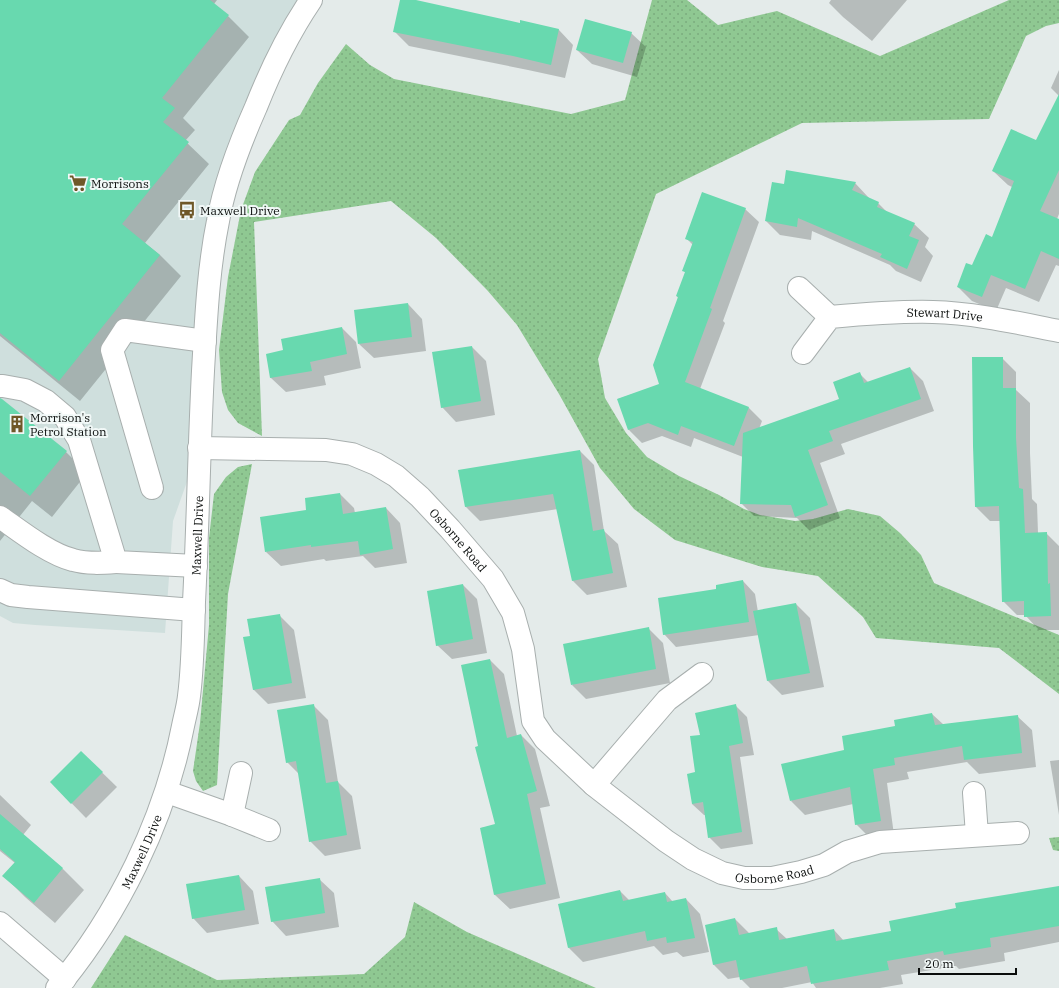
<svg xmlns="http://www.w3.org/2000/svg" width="1059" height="988" viewBox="0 0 1059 988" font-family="'IBM Plex Serif',serif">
<defs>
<pattern id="grass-dots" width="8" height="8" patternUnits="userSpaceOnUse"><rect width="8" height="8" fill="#8fc892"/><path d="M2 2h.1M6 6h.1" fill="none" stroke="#7aab7d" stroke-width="1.8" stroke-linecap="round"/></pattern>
</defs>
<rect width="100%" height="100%" fill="#e4ebea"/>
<!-- built -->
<path fill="#cfdfdd" d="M0,0H311L227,185L199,448L173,521L165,633L35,625L13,623L0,616Z"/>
<!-- grass -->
<g fill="url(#grass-dots)">
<path d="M652,0H687L718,25L777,11L880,56L1009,0H1059V23L1046,26L1026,36L989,119L802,123L656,194L598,359L605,398L626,433L647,457L679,476L719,495L744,509L760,515L795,521L813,519L848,509L880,516L900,533L921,555L934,583L1059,635V694L999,648L876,638L863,617L818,576L762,567L675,540L634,509L600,468L559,394L517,325L487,290L436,238L391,201L254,222L262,436L238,423L228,410L222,392L219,350L228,277L241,210L255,172L289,120L300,115L318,83L346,44L370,65L394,79L571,114L625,100Z"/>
<path d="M252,464L228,594L217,785L203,791L196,781L193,771L200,723L209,625V538L214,494L226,477L238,467Z"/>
<path d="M1059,837V851L1053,850L1049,838Z"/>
<path d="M414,902L467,932L596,988H91L125,935L217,980L364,974L405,937Z"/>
</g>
<!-- shadow -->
<g fill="#0003">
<path d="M0,0H217L214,4L228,16L249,37L183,118L195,130L185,141L209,164L145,243L160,255L181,276L80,401L0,336Z"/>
<path d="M401,0H411L520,24L521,21L559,30L573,45L565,78L528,70L409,46L394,31Z"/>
<path d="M831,0H907L872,41L843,17L829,3Z"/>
<path d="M631,33L646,47L637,77L592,64L577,50Z"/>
<path d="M1059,70V96L1051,88Z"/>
<path d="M1059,97V214L1057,219L1059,220V266L1056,265L1039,302L1006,288L996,311L972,301L958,287L993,238L1012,187L1008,185L993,171L1036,141Z"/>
<path d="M855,183L869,198V199L878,203L888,213L914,224L929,238L925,247L933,256L921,282L896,271L890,265L812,231L811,240L780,235L766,221L785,186Z"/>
<path d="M745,209L759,222L723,321L725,323L700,389L749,408L762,421L759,429L840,400L860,374L869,383L910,368L923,381L934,411L841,444L845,454L820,463L840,518L809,530L797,518L754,516L741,503L743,457L694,438L691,447L662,436L642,443L629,430L618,399L660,385L678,298L677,296L686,273L684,271L693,245L686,238Z"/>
<path d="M408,304L422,319L426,351L374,358L359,344Z"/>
<path d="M342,328L356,342L361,368L324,376L326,385L286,392L271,378L267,355L285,351Z"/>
<path d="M472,347L486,361L495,415L456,422L442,407Z"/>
<path d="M1002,358L1016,372V390L1030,403V453L1032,499L1037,504L1038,533H1046L1059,546V630H1039L1025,615H1017L1003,601L1001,521H990L976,507Z"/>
<path d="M0,399L66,452L87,473L52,517L32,501L0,541Z"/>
<path d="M580,451L594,465L604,531L618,544L627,587L587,595L573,581L558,509L480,521L465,506Z"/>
<path d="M340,494L354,508L355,513L386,508L400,523L407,563L375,568L363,556L326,561L324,559L281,566L266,552L307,511Z"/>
<path d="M743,581L755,594L758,612L796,604L810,618L824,687L782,695L768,681L759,635L676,647L664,634L718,590Z"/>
<path d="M463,585L477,599L487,653L452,659L437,645Z"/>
<path d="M279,615L294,630L306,698L268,704L253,689L251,637Z"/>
<path d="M648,628L663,643L670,683L586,699L572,685Z"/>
<path d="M490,660L504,674L517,736L521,735L535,749L550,806L540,808L560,898L510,909L495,895L481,828L497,825Z"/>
<path d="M313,705L328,720L338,782L352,796L361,849L325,856L310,841L299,774L287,762Z"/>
<path d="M735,705L747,717L754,755L740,757L753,844L721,849L709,837L706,815H704L692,804L697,773Z"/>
<path d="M932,714L944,725L1017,716L1032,730L1036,767L979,774L967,762L907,772L909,779L887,783L894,835L870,838L856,824L853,804L805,815L791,801L845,751L896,727Z"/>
<path d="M81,752L117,787L86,818L51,782Z"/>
<path d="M1059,760V815L1050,761Z"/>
<path d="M0,795L31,825L23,835L63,869L84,890L55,923L25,897L4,876L15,863L0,851Z"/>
<path d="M239,876L253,891L259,924L207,933L193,918Z"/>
<path d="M319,879L334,893L339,927L286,936L272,921Z"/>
<path d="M1059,887V942L1004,953L1005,961L959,969L956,966L901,975L903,984L880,988H816L812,982L782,988H750L741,979L740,977L728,979L714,965L706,926L735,919L750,934L776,929L787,939L834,930L844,941L892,932L957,909Z"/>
<path d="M620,891L630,901L665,893L673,902L686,899L700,914L709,952L683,957L677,952L663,955L654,946L583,962L569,948L559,905Z"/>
</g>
<!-- building -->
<g fill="#68d9af">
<path d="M0,0H210L229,15L162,98L175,108L163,122L189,142L122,224L160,255L59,381L0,333Z"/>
<path d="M400,0H416L520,23V20L559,29L551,65L513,56L393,32Z"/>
<path d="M585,19L632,32L623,63L576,50Z"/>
<path d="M1059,94V170L1040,211L1059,219V259L1041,251L1025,289L991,275L982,297L957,287L966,263L972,265L986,234L992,237L1014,181L992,171L1011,129L1036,140Z"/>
<path d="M786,170L856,182L852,190L879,202L877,207L915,223L909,236L919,240L907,269L880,257L882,254L798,218L797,227L765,221L772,182L784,184Z"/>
<path d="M702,192L746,208L710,308L712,309L685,382L749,407L734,446L681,426L678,435L648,423L628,430L617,399L659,384L653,365L678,297L676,296L685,272L682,271L693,242L685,239Z"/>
<path d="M408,303L412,337L358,344L354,310Z"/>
<path d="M342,327L347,354L310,362L312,371L270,378L266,354L283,350L281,339Z"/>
<path d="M472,346L481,401L441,408L432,352Z"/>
<path d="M972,357H1003V388H1016V438L1019,488L1023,489L1025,533L1047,532L1048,584L1050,583L1051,616L1024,617V601L1002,602L999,506L975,507L973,446Z"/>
<path d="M910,367L921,399L829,431L833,441L808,450L828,505L795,517L791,505L740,504L743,433L839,399L833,382L860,372L864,383Z"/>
<path d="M0,398L2,399L67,451L30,496L0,472Z"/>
<path d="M580,450L593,531L604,529L613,573L572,581L553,494L465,507L458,470Z"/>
<path d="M340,493L343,514L386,507L393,549L360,555L358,541L311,547V545L265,552L260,517L306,510L305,498Z"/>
<path d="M743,580L749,622L663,635L658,598L716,589V585Z"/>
<path d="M463,584L473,639L436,646L427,591Z"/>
<path d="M796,603L810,673L767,681L753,611Z"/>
<path d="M280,614L292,683L253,690L243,637L250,636L247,619Z"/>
<path d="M649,627L656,669L571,685L563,644Z"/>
<path d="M490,659L507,738L521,734L537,791L527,794L546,884L494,895L480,828L495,824L475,747L478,746L461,665Z"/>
<path d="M314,704L326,783L338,781L347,835L309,842L296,761L286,763L277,710Z"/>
<path d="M736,704L743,743L729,746L742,832L708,838L703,802L692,804L687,774L695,772L690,736L700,735L695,713Z"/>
<path d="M932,713L935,725L1018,715L1022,753L964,760L962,746L894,758L895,765L873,769L881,821L855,825L850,787L790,801L781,764L844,750L842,736L895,726L894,720Z"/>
<path d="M81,751L103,772L71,804L50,782Z"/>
<path d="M0,814L63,868L34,903L2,876L15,862L0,849Z"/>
<path d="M239,875L245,910L192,919L186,884Z"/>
<path d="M320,878L325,913L271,922L265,887Z"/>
<path d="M1059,886V926L990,938L991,947L944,955L943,951L887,961L889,970L811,984L807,966L740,980L736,960L713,965L705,925L735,918L739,935L777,927L779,940L834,929L836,941L891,931L889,921L956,908L955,903Z"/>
<path d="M620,890L623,901L665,892L667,902L686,898L695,938L667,943L666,937L647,941L645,931L568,948L558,904Z"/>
</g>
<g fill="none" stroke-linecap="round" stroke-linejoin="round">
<!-- minor casing -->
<g stroke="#a8afae" stroke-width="24">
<g id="minor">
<path d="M799,288L830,317"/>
<path id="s1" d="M803,353L830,317C864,314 898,311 933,312C975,313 1018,323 1059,331"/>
<path d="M0,386H3L25,390L46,401L65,417L79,440L116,562L196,566"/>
<path id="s2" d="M199,448L326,450L352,454L376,464L396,476L420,497L450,529L493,579L513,613L523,649L533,721L545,739L594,785L666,841L693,859L722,873L744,878H772L801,872L824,865L847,852L880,842L1018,833"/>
<path d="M152,488L112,350L125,330L205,341"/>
<path d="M0,517C20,531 49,554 73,560C87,564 102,563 116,562"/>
<path d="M0,590L11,595L28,597L194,610"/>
<path d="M594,785L667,700L702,674"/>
<path d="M167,792L232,815L269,830"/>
<path d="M974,793L977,835"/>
<path d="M232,815L241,773"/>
<path d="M0,923L65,979"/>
<path id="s3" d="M57,988C118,915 165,819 183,726C185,716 188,706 189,696C193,665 193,633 194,602C198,525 199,448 203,371C206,321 208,270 218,221C225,181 240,143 256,107C271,69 288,34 311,0"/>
</g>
</g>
<!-- minor -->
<use href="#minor" stroke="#fff" stroke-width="22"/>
</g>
<!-- icons -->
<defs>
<g id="supermarket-bare" transform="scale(1.38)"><path d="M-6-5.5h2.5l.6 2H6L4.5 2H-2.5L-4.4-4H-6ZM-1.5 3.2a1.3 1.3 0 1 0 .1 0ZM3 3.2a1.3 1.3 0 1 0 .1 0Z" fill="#6f5828" stroke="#f1f8f7" stroke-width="2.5" paint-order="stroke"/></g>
<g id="bus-bare" transform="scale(1.38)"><path d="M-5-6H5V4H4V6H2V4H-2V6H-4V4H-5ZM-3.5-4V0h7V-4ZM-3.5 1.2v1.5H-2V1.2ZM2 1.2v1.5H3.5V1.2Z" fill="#6f5828" stroke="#f1f8f7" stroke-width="2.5" paint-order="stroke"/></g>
<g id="building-bare" transform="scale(1.38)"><path d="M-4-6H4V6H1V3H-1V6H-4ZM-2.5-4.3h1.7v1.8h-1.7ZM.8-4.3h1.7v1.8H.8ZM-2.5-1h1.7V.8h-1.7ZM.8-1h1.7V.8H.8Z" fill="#6f5828" stroke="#f1f8f7" stroke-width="2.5" paint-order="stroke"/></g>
</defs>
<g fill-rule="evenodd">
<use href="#supermarket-bare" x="78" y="183"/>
<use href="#bus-bare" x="187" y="210"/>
<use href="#building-bare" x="17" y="424"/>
</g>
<g text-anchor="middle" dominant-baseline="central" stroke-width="4" stroke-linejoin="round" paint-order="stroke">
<!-- poi labels -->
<g font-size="12" fill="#0a0d0c" stroke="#f1f8f7" text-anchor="start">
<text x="91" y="183">Morrisons</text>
<text x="200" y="210">Maxwell Drive</text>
<text x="30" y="417">Morrison's<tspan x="30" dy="14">Petrol Station</tspan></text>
</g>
<!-- street labels -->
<g font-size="12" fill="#0a0d0c" stroke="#f1f8f7">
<text stroke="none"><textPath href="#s1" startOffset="160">Stewart Drive</textPath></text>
<text stroke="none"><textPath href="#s3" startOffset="485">Maxwell Drive</textPath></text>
<text stroke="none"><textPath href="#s2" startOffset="292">Osborne Road</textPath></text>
<text stroke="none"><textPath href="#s3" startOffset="161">Maxwell Drive</textPath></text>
<text stroke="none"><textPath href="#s2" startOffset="792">Osborne Road</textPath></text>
</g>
</g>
<!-- scale -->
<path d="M919 968v6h97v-6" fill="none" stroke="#0a0d0c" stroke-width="2"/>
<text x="925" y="968" font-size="12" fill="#0a0d0c" stroke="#f1f8f7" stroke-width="3" paint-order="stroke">20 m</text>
</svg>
